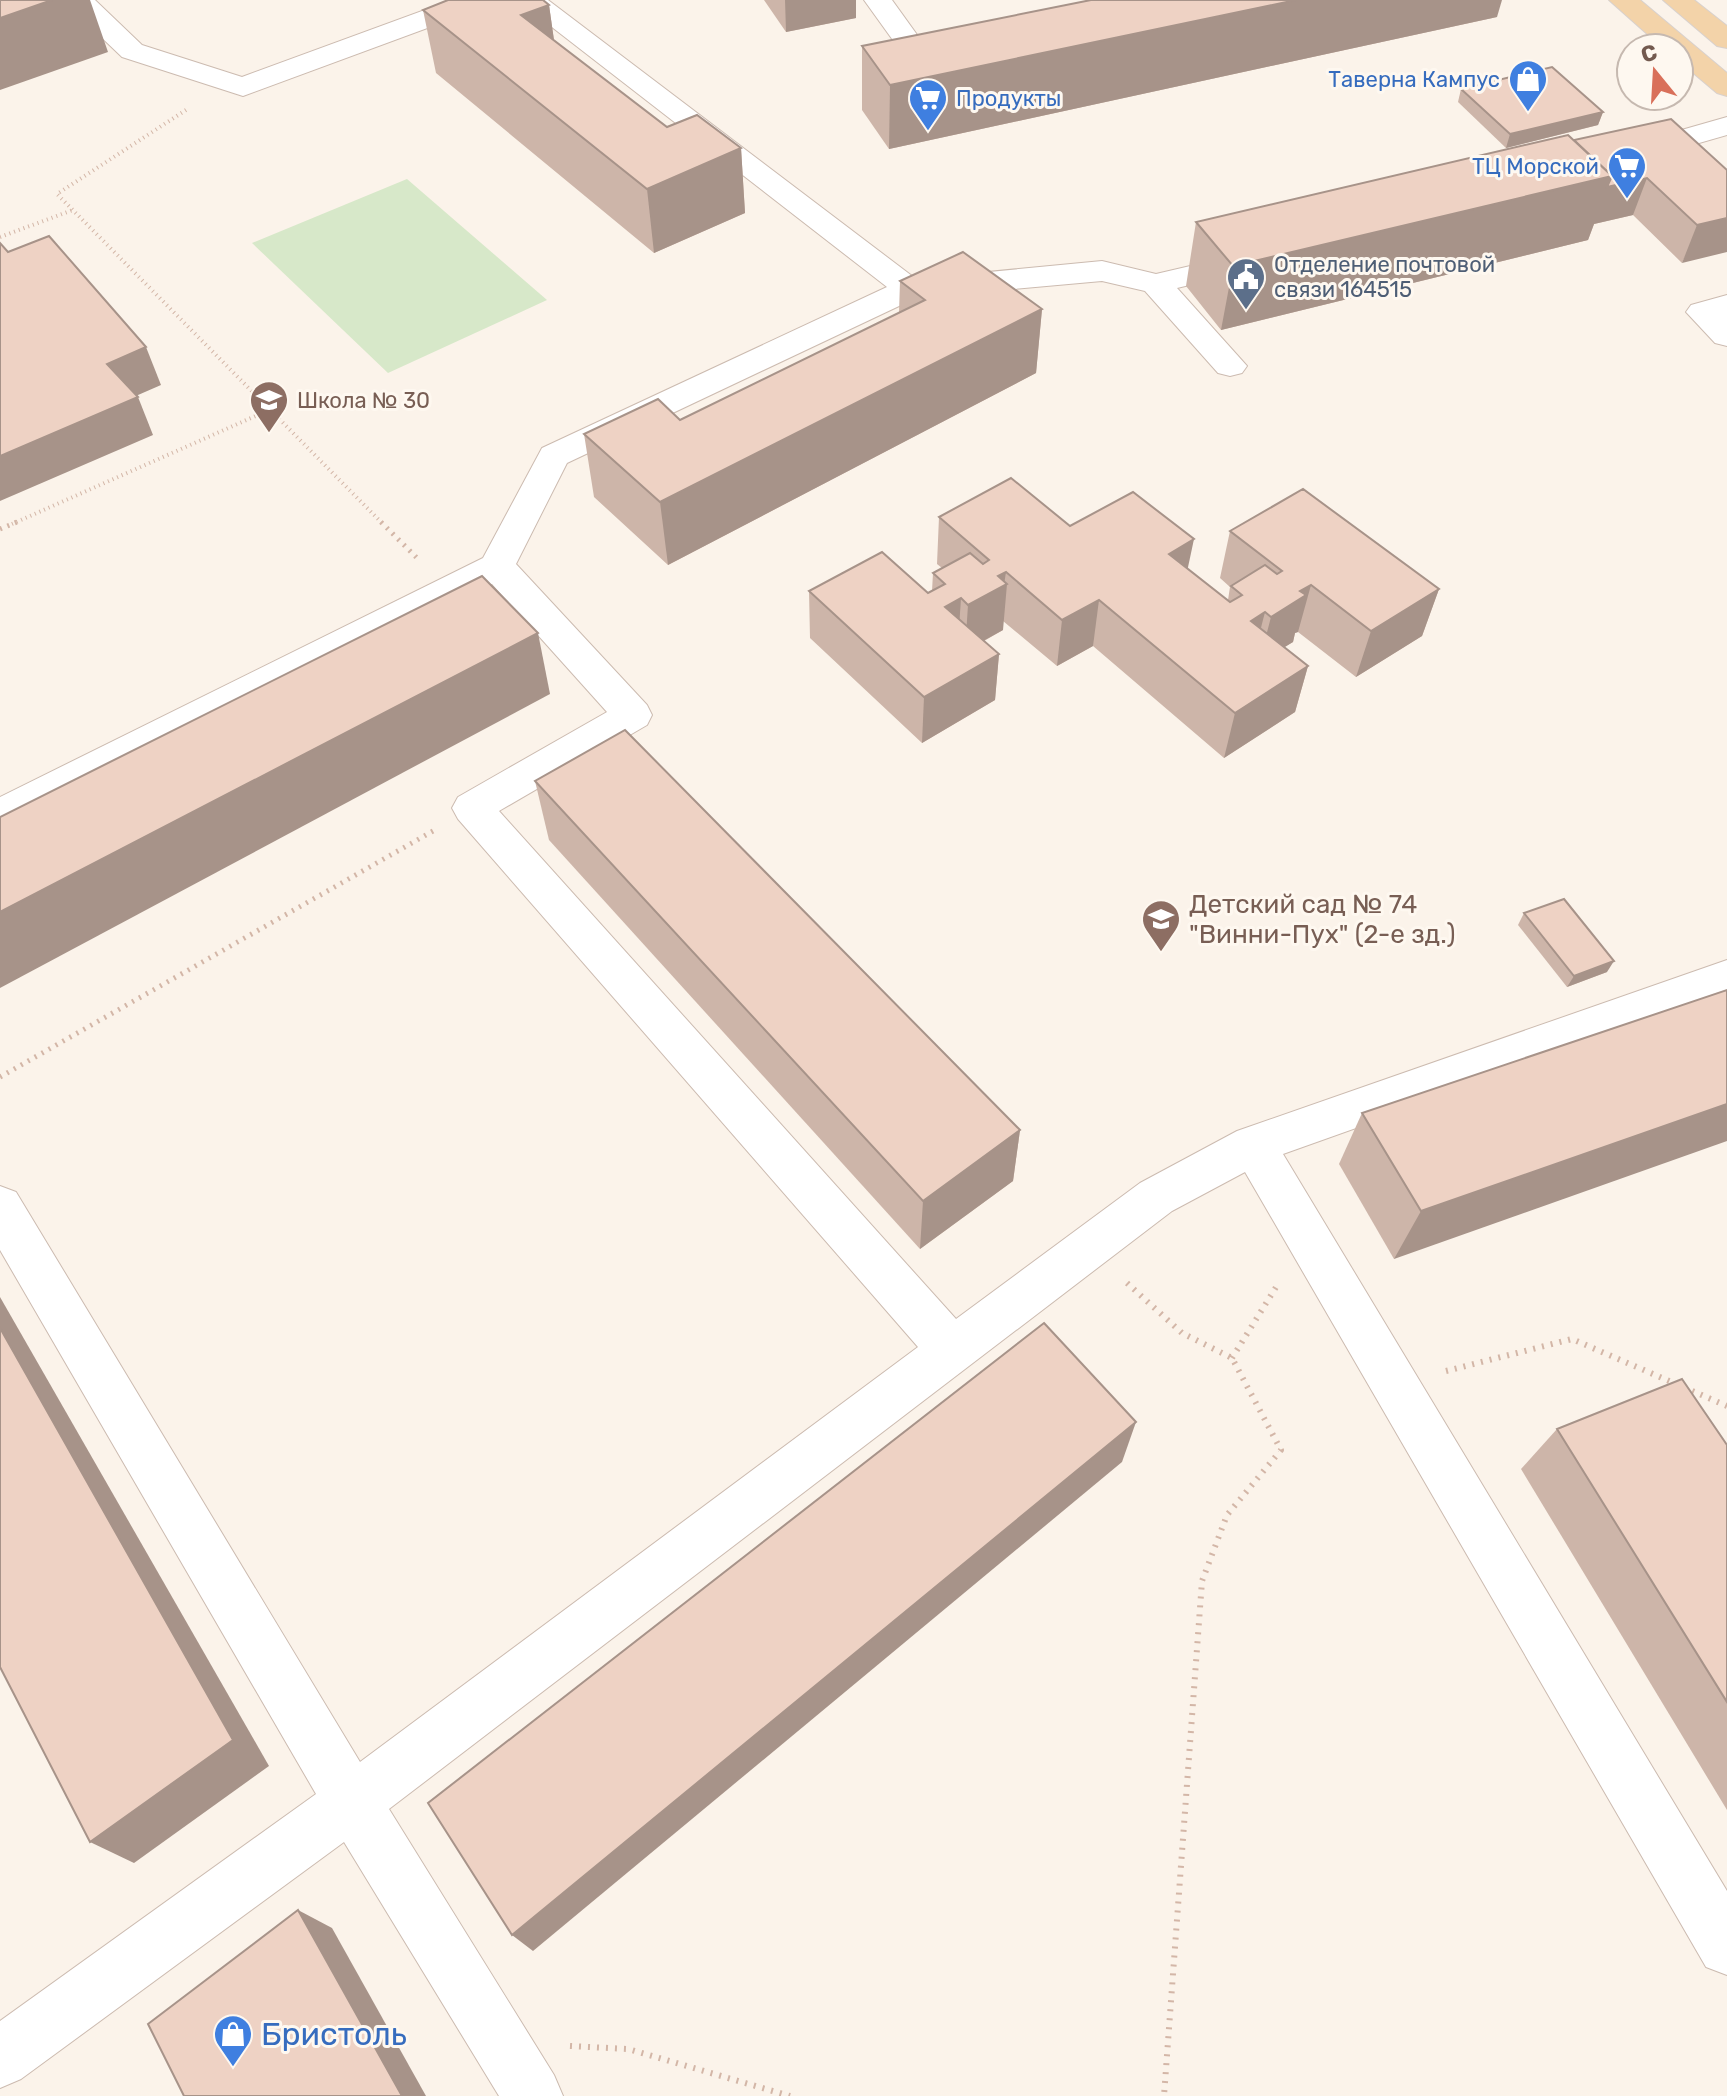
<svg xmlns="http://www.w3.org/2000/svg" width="1727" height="2096" viewBox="0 0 1727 2096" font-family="Rubik,sans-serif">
<rect width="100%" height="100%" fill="#fbf3ea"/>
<!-- green -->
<path fill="#d7e8c9" d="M407,179L547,300L388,373L252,243Z"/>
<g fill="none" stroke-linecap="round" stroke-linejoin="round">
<!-- minor casing -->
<g stroke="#ccbbb0" stroke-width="2">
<g id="minor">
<path d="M60,0H95L142,45L242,77L452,0H491L487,6L243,96L122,57L76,13L0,37V20Z"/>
<path d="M517,0H548L916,279L1102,261L1156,274L1246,253L1257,255L1262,262L1257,269L1177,288L1247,366L1242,373L1230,376L1218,373L1145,291L1102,281L916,298L567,463L516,564L647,705L652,715L647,725L499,811L956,1319L1140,1183L1237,1131L1727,960V996L1283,1154L1727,1891V1975L1706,1967L1245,1172L1172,1211L389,1809L554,2075L563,2096H499L344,1842L21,2079L0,2088V2021L316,1794L0,1250V1186L16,1192L360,1762L918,1347L458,819L452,808L458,797L607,712L492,584L0,830V797L483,558L542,448L887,287Z"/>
<path d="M864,0H892L946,75L956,82L952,88L938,92L928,89Z"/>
<path d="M1727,117V135L1633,162L1622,159L1618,153L1622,147Z"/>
<path d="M1727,295V346L1715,343L1686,312L1691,305Z"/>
</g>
</g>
<!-- major casing -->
<g stroke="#d8d1ce" stroke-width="2">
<g id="major">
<path d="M1609,0H1640L1727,73V96L1717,93L1679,61V48H1663Z"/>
<path d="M1663,0H1694L1727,26V48L1717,46Z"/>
</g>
</g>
<!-- path-far2 -->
<g stroke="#d3b6a7" stroke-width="4" stroke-dasharray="1 4" stroke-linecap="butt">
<path d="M186,110L57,194L383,524"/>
<path d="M0,237L73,210"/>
<path d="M12,524L269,410"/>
</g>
<!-- path-far1 -->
<g stroke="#d3b6a7" stroke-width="5" stroke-dasharray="2 6" stroke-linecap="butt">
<path d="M381,522L417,558"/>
<path d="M0,529L17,522"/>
<path d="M0,1077L433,831"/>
</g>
<!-- path -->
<g stroke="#d3b6a7" stroke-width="6" stroke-dasharray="2 7" stroke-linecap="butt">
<path d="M1127,1283L1182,1333L1232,1358L1281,1450L1227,1515L1202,1581L1164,2096"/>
<path d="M1232,1358L1278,1284"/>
<path d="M1446,1371L1572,1339L1727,1406"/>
<path d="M570,2046L628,2049L790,2096"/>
</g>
<!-- minor -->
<use href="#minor" fill="#fff" fill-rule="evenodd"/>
<!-- major -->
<use href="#major" fill="#f3d3a9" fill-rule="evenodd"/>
</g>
<!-- wall -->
<g fill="#cdb5a9">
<path d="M764,0H856V18L786,32Z"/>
<path d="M549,5L554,41L667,127L741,148L745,213L654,253L436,73L423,10Z"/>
<path d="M1497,17L889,149L862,110V46Z"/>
<path d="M1461,89L1603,112L1598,125L1506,148L1458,102Z"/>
<path d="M1574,140L1727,170L1682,263L1633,215L1594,224L1588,240L1221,330L1186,286L1196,222Z"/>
<path d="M900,281L1042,309L1036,373L668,565L594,497L584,434L680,420L899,313Z"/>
<path d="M939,517L1070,526L1188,569L1228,600L1230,587L1220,578L1230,531L1439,589L1422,636L1356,677L1298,632L1295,633L1293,642L1284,647L1308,666L1295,712L1224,758L1093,646L1057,666L1003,621V630L984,641L999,654L995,700L922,743L810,638L809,591L928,593L932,591L933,573L942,568L937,564Z"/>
<path d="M535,781L1020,1130L1013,1181L920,1249L549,840Z"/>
<path d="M1524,913L1607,972L1567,987L1518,925Z"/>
<path d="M1727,990L1394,1259L1339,1164L1362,1113Z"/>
<path d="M1557,1429L1727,1445V1810L1521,1469Z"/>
</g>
<!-- shaded-wall -->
<g fill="#a79389">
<path d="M52,0H90L108,52L0,90V18Z"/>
<path d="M785,0H856V18L786,32Z"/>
<path d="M1296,0H1502L1497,17L889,149L890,85Z"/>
<path d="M549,5L558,68L521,15Z"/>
<path d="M1603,112L1598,125L1506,148L1510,134Z"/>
<path d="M741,148L745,213L654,253L647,189Z"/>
<path d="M1612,176L1647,178L1633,215L1594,224L1588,240L1221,330L1233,266Z"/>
<path d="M1727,218V252L1682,263L1697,225Z"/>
<path d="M1042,309L1036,373L668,565L660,502Z"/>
<path d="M146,347L161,385L122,402L107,364Z"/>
<path d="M138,397L153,435L0,501V456Z"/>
<path d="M1194,539L1184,586L1169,554Z"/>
<path d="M1006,572L1004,585L1007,584L1003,630L965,651L968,605L998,576Z"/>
<path d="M1311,585L1298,632L1295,633L1293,642L1259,663L1271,617L1300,591Z"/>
<path d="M1439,589L1422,636L1356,677L1371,631Z"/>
<path d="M961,598L958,644L945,607Z"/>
<path d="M1099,600L1093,646L1057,666L1062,620Z"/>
<path d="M1265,612L1253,659L1251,621Z"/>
<path d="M538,633L550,694L0,988V912Z"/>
<path d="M999,654L995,700L922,743L924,697Z"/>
<path d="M1308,666L1295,712L1224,758L1235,713Z"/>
<path d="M1614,961L1607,972L1567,987L1574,976Z"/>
<path d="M1727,1104V1141L1394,1259L1421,1211Z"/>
<path d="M1020,1130L1013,1181L920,1249L923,1201Z"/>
<path d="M0,1297L269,1766L134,1863L90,1842L0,1328Z"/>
<path d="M1136,1422L1122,1462L533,1951L512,1935Z"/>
<path d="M298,1910L332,1928L426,2096H402Z"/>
</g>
<!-- building -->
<g fill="#eed2c4" stroke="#a79389" stroke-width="2">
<path d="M0,0H52L0,18Z"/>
<path d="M448,0H543L549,5L521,15L667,127L697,115L741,148L647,189L423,10Z"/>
<path d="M1091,0H1296L890,85L862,46Z"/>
<path d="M1552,67L1603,112L1510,134L1461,89Z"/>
<path d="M1671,119L1727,170V218L1697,225L1647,178L1607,187L1612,176L1574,140Z"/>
<path d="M1568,135L1612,176L1233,266L1196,222Z"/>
<path d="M49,236L146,347L107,364L138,397L0,456V243L8,252Z"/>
<path d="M963,252L1042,309L660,502L584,434L658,399L680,420L925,300L900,281Z"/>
<path d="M1011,478L1070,526L1133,492L1194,539L1169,554L1230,602L1242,595L1231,586L1265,565L1277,574L1282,571L1230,531L1303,489L1439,589L1371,631L1311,585L1300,591L1306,595L1271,617L1265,612L1251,621L1308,666L1235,713L1099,600L1062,620L1006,572L998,576L1007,584L968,605L961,598L945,607L999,654L924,697L809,591L882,552L928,593L945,584L933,573L970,553L983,564L989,560L939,517Z"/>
<path d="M482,576L538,633L0,912V817Z"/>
<path d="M625,730L1020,1130L923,1201L535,781Z"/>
<path d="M1564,899L1614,961L1574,976L1524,913Z"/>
<path d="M1727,990V1104L1421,1211L1362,1113Z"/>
<path d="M1044,1323L1136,1422L512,1935L428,1803Z"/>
<path d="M0,1328L233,1740L90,1842L0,1667Z"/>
<path d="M1682,1379L1727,1445V1702L1557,1429Z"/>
<path d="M298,1910L402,2096H184L148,2024Z"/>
</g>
<!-- icons -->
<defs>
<g id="shop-pin" transform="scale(2)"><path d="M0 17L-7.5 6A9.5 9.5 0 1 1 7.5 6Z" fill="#3f7fe0" stroke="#fef8f0"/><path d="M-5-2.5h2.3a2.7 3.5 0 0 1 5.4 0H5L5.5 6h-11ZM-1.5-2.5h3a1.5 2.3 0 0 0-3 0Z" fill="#fff"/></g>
<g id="supermarket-pin" transform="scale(2)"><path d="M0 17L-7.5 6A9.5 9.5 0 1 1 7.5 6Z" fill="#3f7fe0" stroke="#fef8f0"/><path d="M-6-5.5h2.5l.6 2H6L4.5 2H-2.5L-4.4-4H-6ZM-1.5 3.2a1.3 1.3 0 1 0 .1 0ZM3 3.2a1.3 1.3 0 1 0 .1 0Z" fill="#fff"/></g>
<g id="civic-pin" transform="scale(2)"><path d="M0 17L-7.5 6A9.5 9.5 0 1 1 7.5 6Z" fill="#5c6f8a" stroke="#fef8f0"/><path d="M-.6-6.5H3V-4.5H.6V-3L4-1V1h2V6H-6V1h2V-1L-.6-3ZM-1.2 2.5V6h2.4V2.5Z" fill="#fff"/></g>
<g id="school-pin" transform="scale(2)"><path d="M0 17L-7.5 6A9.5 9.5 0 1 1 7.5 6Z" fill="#8d6e63" stroke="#fef8f0"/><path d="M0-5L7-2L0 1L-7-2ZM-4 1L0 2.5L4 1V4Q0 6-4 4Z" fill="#fff"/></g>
</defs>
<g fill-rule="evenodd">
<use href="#shop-pin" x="1528" y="79"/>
<use href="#supermarket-pin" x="928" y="98"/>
<use href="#supermarket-pin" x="1627" y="166"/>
<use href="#civic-pin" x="1246" y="277"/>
<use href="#school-pin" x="269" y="400"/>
<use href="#school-pin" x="1161" y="919"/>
<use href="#shop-pin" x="233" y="2034"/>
</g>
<g text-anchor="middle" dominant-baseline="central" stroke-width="6" stroke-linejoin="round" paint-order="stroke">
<!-- far-shop labels -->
<g font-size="22" fill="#366cbe" stroke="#fef8f0" text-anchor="end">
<text x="1500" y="79">Таверна Кампус</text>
<text x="956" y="98" text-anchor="start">Продукты</text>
<text x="1599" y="166">ТЦ Морской</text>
</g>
<!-- far-service labels -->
<g font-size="22" fill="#4e5e75" stroke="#fef8f0" text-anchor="start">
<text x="1274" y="264">Отделение почтовой<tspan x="1274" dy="25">связи 164515</tspan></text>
</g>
<!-- far-education labels -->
<g font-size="22" fill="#785e54" stroke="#fef8f0" text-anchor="start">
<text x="297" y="400">Школа № 30</text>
</g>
<!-- education labels -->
<g font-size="26" fill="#785e54" stroke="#fef8f0" text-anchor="start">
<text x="1189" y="904">Детский сад № 74<tspan x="1189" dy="30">"Винни-Пух" (2-е зд.)</tspan></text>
</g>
<!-- near-shop labels -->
<g font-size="32" fill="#366cbe" stroke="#fef8f0" text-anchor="start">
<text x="261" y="2034">Бристоль</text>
</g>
</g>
<!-- north arrow -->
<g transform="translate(1655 72) rotate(342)"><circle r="38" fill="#fef8f0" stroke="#c6b9b0" stroke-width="2"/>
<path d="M0-6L14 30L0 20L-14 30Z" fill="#d9705a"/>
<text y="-12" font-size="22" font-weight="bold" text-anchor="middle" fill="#735a4f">С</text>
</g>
</svg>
